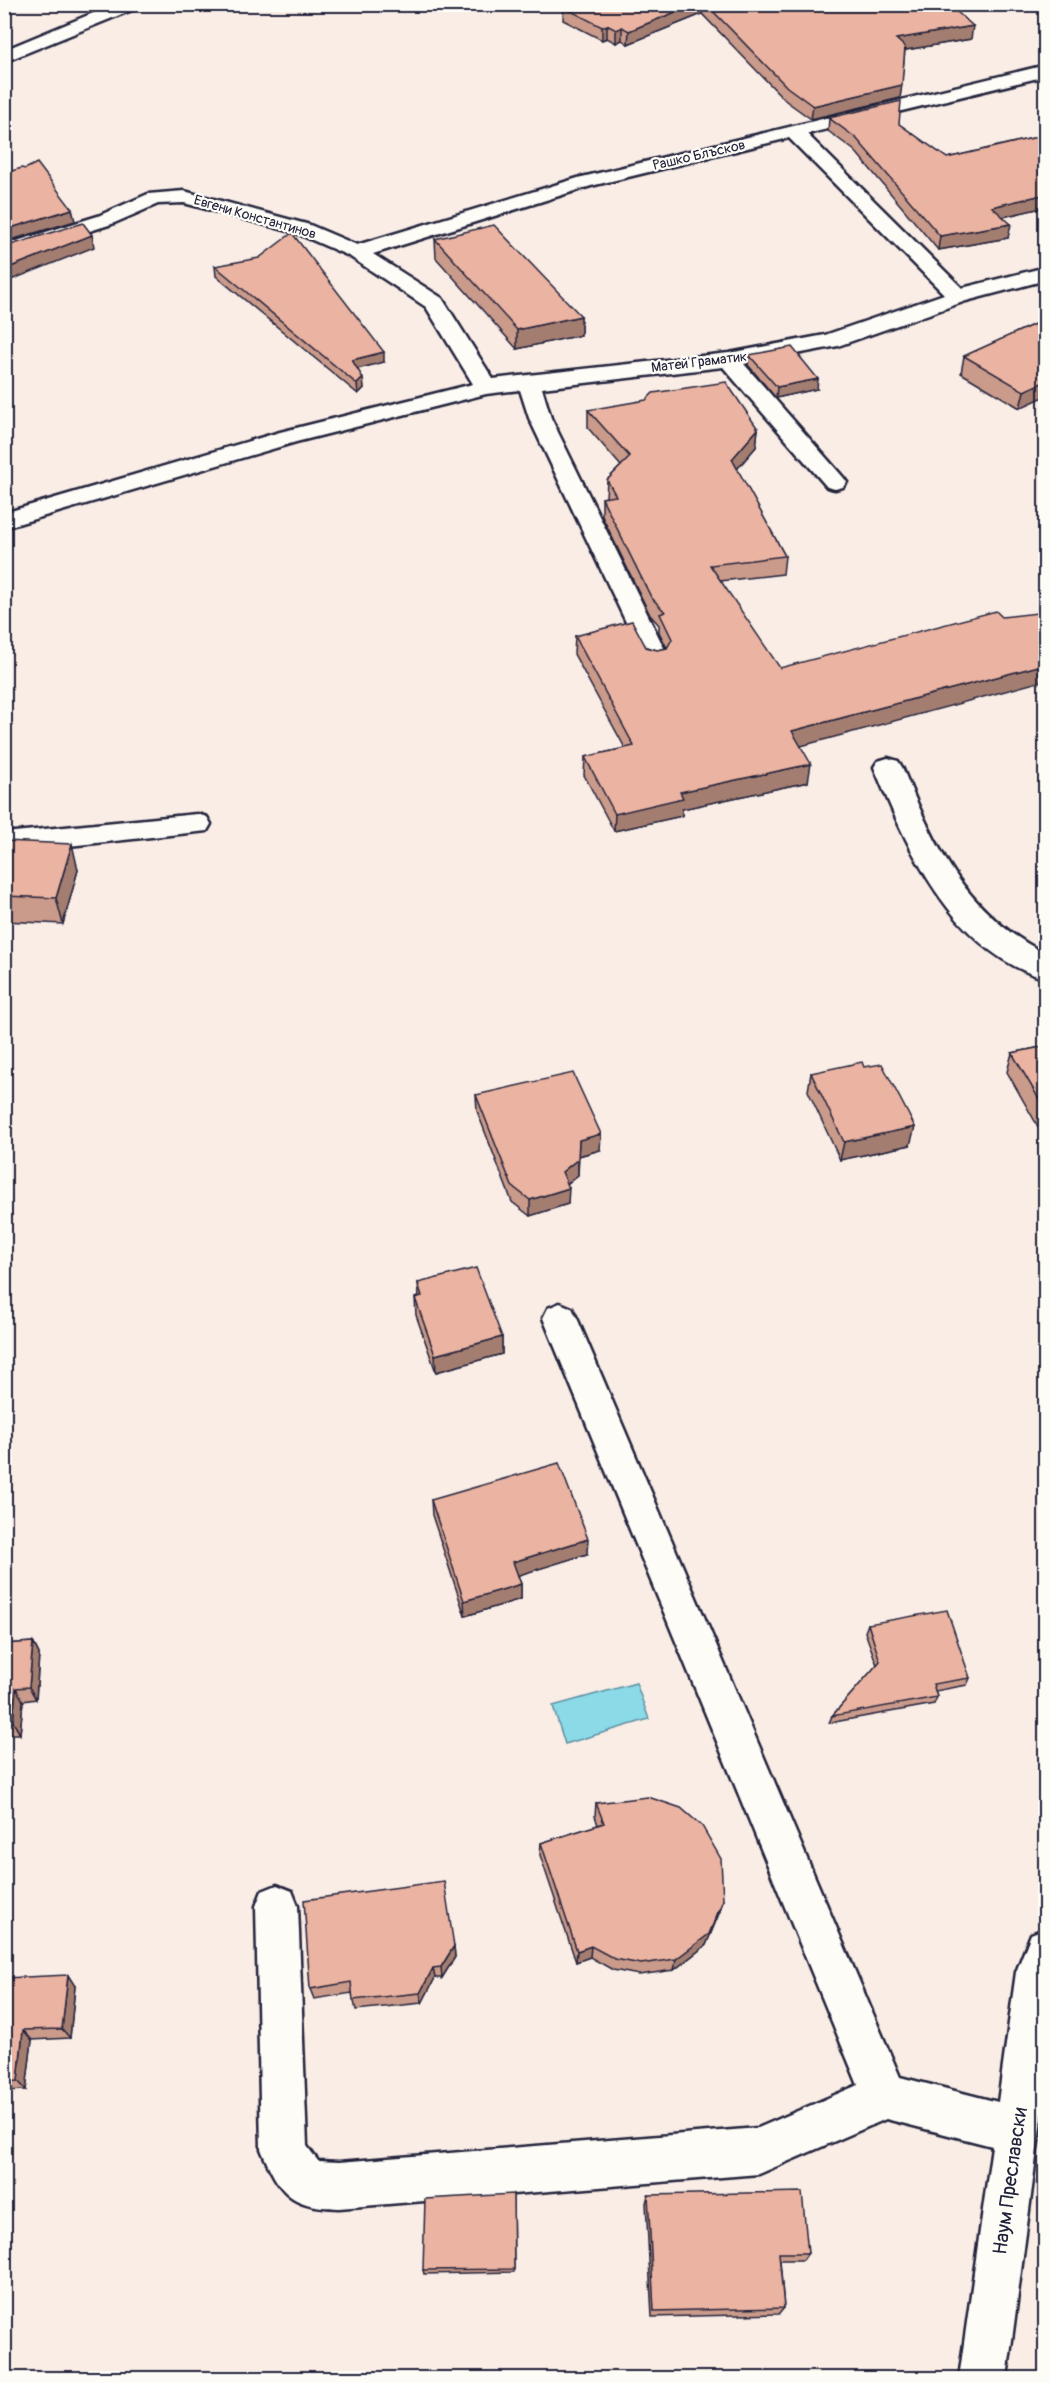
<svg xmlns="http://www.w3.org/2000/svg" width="1050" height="2383" viewBox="0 0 1050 2383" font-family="Pangolin,sans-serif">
<rect width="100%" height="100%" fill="#f9ede6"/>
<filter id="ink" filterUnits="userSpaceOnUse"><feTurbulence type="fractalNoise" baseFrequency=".0167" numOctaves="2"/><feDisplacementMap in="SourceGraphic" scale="12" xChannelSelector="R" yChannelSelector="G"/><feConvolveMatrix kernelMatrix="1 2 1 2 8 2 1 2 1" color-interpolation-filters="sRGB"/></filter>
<g filter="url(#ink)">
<!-- water -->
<path fill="#8bdae7" stroke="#6190a2" stroke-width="1.5" d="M636,1683L649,1719L565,1744L553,1706Z"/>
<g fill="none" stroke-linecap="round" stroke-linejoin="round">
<!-- minor casing -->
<g stroke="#22223b" stroke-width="5">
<g id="minor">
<path d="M115,4H139L137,8L4,62V50Z"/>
<path d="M1046,65V76L807,134L962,288L1046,267V280L966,301L838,346L744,364L843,477L847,482L843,487L835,489L827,487L723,367L542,388L551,418L669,658L665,664L656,666L647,664L643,658L529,418L520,390L486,394L296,442L4,528V513L280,432L473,384L426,307L349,256L296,233L184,203L158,204L112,224L4,258V245L98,216L148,194L184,191L310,225L357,245L578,178ZM789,138L944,294L825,335L729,353L493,379L442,298L373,254L591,186Z"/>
<path d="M888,758L898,761L902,767C935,847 965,913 1046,954V979C952,951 908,850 874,767L878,761Z"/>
<path d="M197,814L207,817L211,824L207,831L4,853V833Z"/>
<path d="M560,1303L572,1308L577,1318L900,2077L998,2102L1016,1972L1031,1934L1046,1928V2081L1007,2378H959L992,2146L886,2119L759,2174L339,2208C289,2207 279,2192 261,2149L256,1906L262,1891L277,1885L292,1891L298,1906L307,2146L318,2161L339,2162L758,2128L858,2085L543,1318L548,1308Z"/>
</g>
</g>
<!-- minor -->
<use href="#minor" fill="#fdfcf7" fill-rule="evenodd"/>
</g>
<!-- wall -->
<g fill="#ca9a8a" stroke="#22223b" stroke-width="1.5">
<path d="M564,4H948L971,39L905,50L900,98L811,119L786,101L702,14L628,44L622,40L616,43L607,38L602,40L563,20Z"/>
<path d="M829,118L899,124L947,158L1046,135V207L1003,217L1008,238L938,250L855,151L828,131Z"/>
<path d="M435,239L581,316V335L517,349L436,258Z"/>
<path d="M215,266L384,362L357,369L364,388L358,394L216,276Z"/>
<path d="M1046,319L1020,408L961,373L964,356Z"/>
<path d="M749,355L817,389L776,398L748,365Z"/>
<path d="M588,410L758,429L756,447L737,469L785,556L783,574L721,581L801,746L808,782L682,809V816L614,831L584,775L585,757L625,748L574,654L575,636L646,647L657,650L667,648L659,632V625L650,615L602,516V498L606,497L607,480L621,466L588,428Z"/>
<path d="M4,841L78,870L63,924L4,921Z"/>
<path d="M1046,1046V1139H1045L1007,1072L1012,1053Z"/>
<path d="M811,1073L910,1145L840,1160L808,1091Z"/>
<path d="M476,1095L600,1150L579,1156L578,1175L567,1184L568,1204L530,1216L512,1202L477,1111Z"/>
<path d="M418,1283L502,1337V1354L436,1372L416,1315L415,1298L419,1297Z"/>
<path d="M431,1500L587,1554L518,1575L521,1584V1599L465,1616L432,1515Z"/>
<path d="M868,1624L970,1678L967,1685L935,1691L937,1697L934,1704L829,1723L832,1716L877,1665L865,1632Z"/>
<path d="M33,1642L39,1654L36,1699L23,1701L20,1734H7L5,1748H4V1644Z"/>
<path d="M596,1803L723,1900L720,1911L706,1945L674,1970L639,1975L613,1970L590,1957L576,1962L540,1855L541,1843L598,1825L595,1816Z"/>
<path d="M454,1946L455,1957L442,1978H435L422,2003L356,2010L352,1993L314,1999L310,1989Z"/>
<path d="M4,1978L75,1986L70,2038L32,2040L26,2090L4,2091Z"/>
<path d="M513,2194L514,2272L424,2274L423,2270Z"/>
<path d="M648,2195L808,2253L803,2260H780L784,2308L779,2314L652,2317L646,2203Z"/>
<path d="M1046,2370V2379H1043Z"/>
</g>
<!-- shaded-wall -->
<g fill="#a47d71" stroke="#22223b" stroke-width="1.5">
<path d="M695,4H703L702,14L628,44L629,31Z"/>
<path d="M607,25V38L602,40V27Z"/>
<path d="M973,26L971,39L894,52L896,39Z"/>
<path d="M622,27V40L616,43V30Z"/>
<path d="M902,85L900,98L811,119L813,106Z"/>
<path d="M1046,194V207L989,220L992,207Z"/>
<path d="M72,209L75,221L4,242V230Z"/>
<path d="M1011,224L1008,238L938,250L940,236Z"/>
<path d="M92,235L94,247L11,280L8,268Z"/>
<path d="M7,267L9,279L4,280V268Z"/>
<path d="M581,316V335L517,349V330Z"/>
<path d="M384,352V362L353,370L352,360Z"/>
<path d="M363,378L364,388L358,394L357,384Z"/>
<path d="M818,379L817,389L776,398L777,387Z"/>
<path d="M1046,381V396L1020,408L1024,391Z"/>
<path d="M758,429L756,447L730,477L732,459Z"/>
<path d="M1046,664V680L790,749L792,731Z"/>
<path d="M811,764L808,782L682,809V816L614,831L615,814L680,792Z"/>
<path d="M72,844L78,870L63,924L56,898Z"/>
<path d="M915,1127L910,1145L840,1160L844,1142Z"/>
<path d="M601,1134L600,1150L578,1156L579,1140Z"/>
<path d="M578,1159V1175L562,1188V1172Z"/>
<path d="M569,1188L568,1204L530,1216V1200Z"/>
<path d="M502,1337V1354L436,1372L435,1355Z"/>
<path d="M588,1539L587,1554L513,1577V1562Z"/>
<path d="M521,1584V1599L465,1616L464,1601Z"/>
<path d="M33,1642L39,1654L36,1699L29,1687Z"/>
<path d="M16,1688L23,1701L20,1734L13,1722Z"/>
<path d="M4,1730L7,1734L5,1748L4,1747Z"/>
<path d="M723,1900L720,1911L706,1945L674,1970L676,1959Z"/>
<path d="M454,1946L455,1957L442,1978L441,1967Z"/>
<path d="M591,1946L590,1957L576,1962L577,1951Z"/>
<path d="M433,1968L435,1978L422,2003L420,1993Z"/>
<path d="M68,1975L75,1986L70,2038L62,2029Z"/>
<path d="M23,2030L32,2040L26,2090L18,2081Z"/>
</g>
<!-- building -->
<g fill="#ebb3a1" stroke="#22223b" stroke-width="1.5">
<path d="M564,4H695L629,31L622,27L616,30L607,25L602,27L563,7Z"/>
<path d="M706,4H948L973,26L896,39L905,47L902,85L813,106L787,87Z"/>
<path d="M901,101L899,124L947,158L1046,135V194L992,207L1011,224L940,236L856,138L829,118Z"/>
<path d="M37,163L72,209L4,230V173L22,168L25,169Z"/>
<path d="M83,223L92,235L8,268L7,267L4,268V247Z"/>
<path d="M494,225L581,316L517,330L435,239Z"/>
<path d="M292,233L384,352L352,360L363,378L357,384L215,266L259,258Z"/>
<path d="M1046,319V381L1024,391L964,356Z"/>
<path d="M792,347L818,379L777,387L749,355Z"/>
<path d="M726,382L758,429L732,459L785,556L710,565L780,668L996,611L1002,617L1046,612V664L792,731L811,764L680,792L683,798L615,814L585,757L634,746L575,636L632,621L646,647L657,650L667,648L672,639L660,614L665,612L651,597L602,498L616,496L607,480L630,457L588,410L646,400L653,393Z"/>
<path d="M4,841L72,844L56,898L4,896Z"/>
<path d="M1046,1046V1111L1012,1053Z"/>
<path d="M862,1062L864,1067L882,1064L915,1127L844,1142L811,1073Z"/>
<path d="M573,1073L601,1134L579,1140L578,1159L562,1172L569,1188L530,1200L512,1186L476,1095Z"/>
<path d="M476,1268L502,1337L435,1355L415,1298L422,1296L418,1283Z"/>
<path d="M559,1463L588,1539L513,1562L521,1584L464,1601L431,1500Z"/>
<path d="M947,1610L970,1678L933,1684L937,1697L832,1716L880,1661L868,1624Z"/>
<path d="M33,1642L29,1687L16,1688L13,1722H4V1644Z"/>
<path d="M648,1797L681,1808L702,1826L721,1859L723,1900L709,1934L676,1959L641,1964L615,1959L591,1946L577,1951L541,1843L604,1823L596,1803Z"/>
<path d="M444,1881L454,1946L441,1967L433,1968L420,1993L353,2000L351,1982L310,1989L304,1900Z"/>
<path d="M68,1975L62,2029L23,2030L18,2081L4,2082V1978Z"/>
<path d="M802,2192L808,2253H779L784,2308L654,2311L648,2195Z"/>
<path d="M513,2194L514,2269L423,2270L425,2199Z"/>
</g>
</g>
<g text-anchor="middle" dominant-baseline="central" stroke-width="4.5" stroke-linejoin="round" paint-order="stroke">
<!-- far-street labels -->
<g font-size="14" fill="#22223b" stroke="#fdfcf7">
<text transform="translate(699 155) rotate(-13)">Рашко Блъсков</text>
<text transform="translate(255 217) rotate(16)">Евгени Константинов</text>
<text transform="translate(699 362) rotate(-7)">Матей Граматик</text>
</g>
<!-- near-street labels -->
<g font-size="20" fill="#22223b" stroke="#fdfcf7">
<text transform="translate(1010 2181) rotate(-82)">Наум Преславски</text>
</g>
</g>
<!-- margin -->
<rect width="1050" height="2383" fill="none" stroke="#fdfcf7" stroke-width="24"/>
<rect x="12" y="12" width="1026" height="2359" fill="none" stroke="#22223b" stroke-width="2" filter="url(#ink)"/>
</svg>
